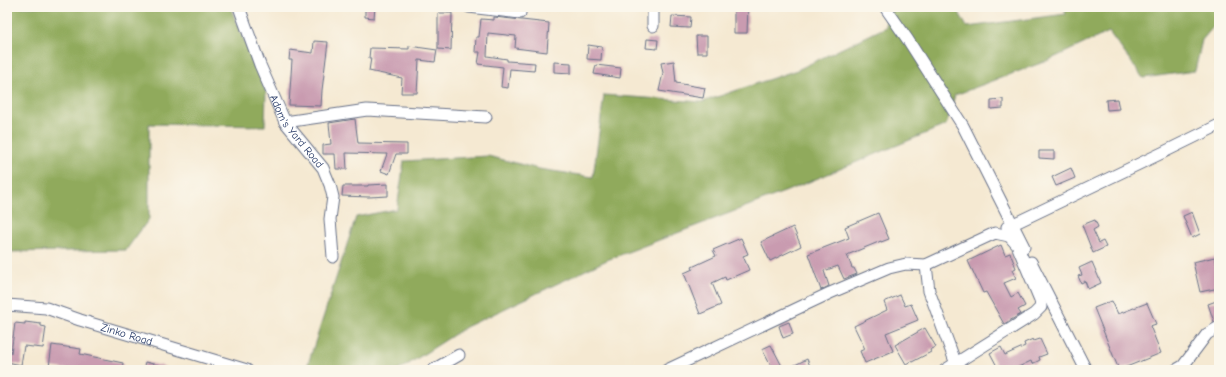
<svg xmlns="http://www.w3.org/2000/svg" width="1226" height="377" viewBox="0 0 1226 377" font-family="'Comic Neue',sans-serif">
<rect width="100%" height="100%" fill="#fbf7ec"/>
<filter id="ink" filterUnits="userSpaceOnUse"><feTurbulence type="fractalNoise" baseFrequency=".025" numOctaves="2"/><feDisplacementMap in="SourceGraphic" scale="8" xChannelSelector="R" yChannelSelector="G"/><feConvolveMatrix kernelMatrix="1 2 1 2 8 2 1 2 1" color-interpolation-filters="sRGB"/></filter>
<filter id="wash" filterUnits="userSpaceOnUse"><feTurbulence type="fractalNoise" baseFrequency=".012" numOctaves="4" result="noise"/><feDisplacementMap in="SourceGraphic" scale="16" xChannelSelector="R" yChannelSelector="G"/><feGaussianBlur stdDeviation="0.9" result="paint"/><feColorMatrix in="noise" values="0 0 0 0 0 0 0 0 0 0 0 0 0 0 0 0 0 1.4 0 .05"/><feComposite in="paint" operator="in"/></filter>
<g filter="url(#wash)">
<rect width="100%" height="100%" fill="#f5e9d2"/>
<!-- forest -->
<g fill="#90aa5c" stroke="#566c5d">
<path d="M7,7H230L266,92L265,126L149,124V219L126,250L7,252Z"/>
<path d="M886,7H901L906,13L914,7H956L967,27L1066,14L1064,7H1219V20L1202,40L1195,71L1143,78L1109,32L1049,60L955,95L946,125L787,191L607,260L466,327L399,370H306L356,217L397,209L404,161L488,156L539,169L593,177L604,95L702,102L797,70L886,27Z"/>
</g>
<g id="blocks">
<!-- building -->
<g fill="#c99bb0">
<path d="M365,7H375L374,18L365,17Z"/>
<path d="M734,7H748L747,33H734Z"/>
<path d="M438,13H452L451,50L438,49Z"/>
<path d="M672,16L691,17L690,28L671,27Z"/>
<path d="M494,17L549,23L547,52L515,48L516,36L488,33L487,56L507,59V61L535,63L534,71L510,69L508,88L501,87L503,67L478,64L480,52H475L476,37H479L481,19L494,20Z"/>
<path d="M696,36H707V53H697Z"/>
<path d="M647,39L658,40L657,49L646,48Z"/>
<path d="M314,41L328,42L322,90L321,106L289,105L292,60H289L290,50L313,53Z"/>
<path d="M588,45L602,47L601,60L587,59Z"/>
<path d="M409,46L437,50L435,62L419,60L417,93H401L402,78L369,71L371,58H369L370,48L409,49Z"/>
<path d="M674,61L676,83L705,88L703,98L659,91L663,73L661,63Z"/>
<path d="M554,62L571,63V73L554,72Z"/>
<path d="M596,65L621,68L620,78L594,74Z"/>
<path d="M1003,99V108L991,109V100Z"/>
<path d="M1117,99L1119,109L1107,110L1106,100Z"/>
<path d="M355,119L358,143L407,144V154H396L389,174L381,171L387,154L346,153L347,169H336L335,154H323V145L331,144L329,123Z"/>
<path d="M1039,151H1054V159L1039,158Z"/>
<path d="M1071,168L1075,178L1056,186L1052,177Z"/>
<path d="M388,184V196L369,197L342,196L343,186H368V185Z"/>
<path d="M1192,212L1200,234L1192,238L1183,216Z"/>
<path d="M878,213L889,239L881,242V241L847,255L852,268H854L857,274L844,279L838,266L824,271L829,286L821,290L808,254L849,238L845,227Z"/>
<path d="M1095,220L1098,227L1093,230L1099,243L1103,241L1106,247L1093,253L1082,225Z"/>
<path d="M793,227L801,246L770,261L761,242Z"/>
<path d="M741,238L748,254L743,256L749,270L726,280L725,277L712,283L721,305L700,314L684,273L693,269L692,267L716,256L713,250Z"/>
<path d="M1001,245L1005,255L1010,253L1016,268L1012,270L1016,278L1004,283L1011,297L1018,293L1025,306L1018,310L1021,314L1004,324L986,292L983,293L968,261Z"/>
<path d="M1215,257L1219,274V288L1200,292L1193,262Z"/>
<path d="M1092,262L1101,283L1088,289L1085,281L1081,283L1078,276L1082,275L1079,268Z"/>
<path d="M900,295L905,306L911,304L918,320L886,333L893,351L865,363L860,351L865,349L854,326L887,310L884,302Z"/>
<path d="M1219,300V320L1214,322L1208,304Z"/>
<path d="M1112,301L1118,314L1147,303L1156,324L1150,326L1161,353L1119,370L1094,308Z"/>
<path d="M25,322L41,324V326L46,327L43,348L24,346L21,365L7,362V353H11L15,323L25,324Z"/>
<path d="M789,322L793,334L783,338L779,326Z"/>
<path d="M925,328L936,347L930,350L931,352L912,362L911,361L906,364L895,345Z"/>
<path d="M1033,339L1034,341L1040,339L1047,354L1039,357L1040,360L1032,364L1031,361L1012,370H999L990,353L1001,347L1005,355L1025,346L1024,343Z"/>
<path d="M52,345L81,349L80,354L123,363L122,370H72L49,367Z"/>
<path d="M771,345L782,366L774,370H773L762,349Z"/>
<path d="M807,359L810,366L803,370H785Z"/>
<path d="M145,362L166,367V370H143Z"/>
</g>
</g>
</g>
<g filter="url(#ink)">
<use href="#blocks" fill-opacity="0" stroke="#677087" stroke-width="1"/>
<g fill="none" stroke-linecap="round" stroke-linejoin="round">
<!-- minor casing -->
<g stroke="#677087" stroke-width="13">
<g id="minor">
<path id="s1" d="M239,7L260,65L285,122L323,168L330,185L333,197L330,219L333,257"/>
<path d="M469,7L520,13"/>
<path d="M885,7L908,40L963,126L1024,247"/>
<path d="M653,26V7"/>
<path d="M285,122L367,110L486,117"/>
<path d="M1007,227L1164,152L1219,125"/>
<path d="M1031,262L1086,370"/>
<path d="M926,265L929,291L956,364L960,370"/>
<path id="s2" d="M7,305L46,308L80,320L247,370"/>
<path d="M433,370L459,355"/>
<path d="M667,370L830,293L889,268L906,264L926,265L995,233L1009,236L1017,245L1040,300L1041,307L1034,314L945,370"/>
<path d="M1176,370L1183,366L1207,334L1219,327"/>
</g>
</g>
<!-- minor -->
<use href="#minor" stroke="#fff" stroke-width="11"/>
</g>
</g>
<g text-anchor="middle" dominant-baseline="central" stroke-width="3" stroke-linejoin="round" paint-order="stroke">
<!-- street labels -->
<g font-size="11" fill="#1b2f5e" stroke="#fbf7ec">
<text stroke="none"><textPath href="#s1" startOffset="138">Adom's Yard Road</textPath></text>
<text stroke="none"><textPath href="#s2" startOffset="124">Zinko Road</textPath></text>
</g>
</g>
<!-- margin -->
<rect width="1226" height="377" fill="none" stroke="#fbf7ec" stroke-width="24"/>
</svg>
